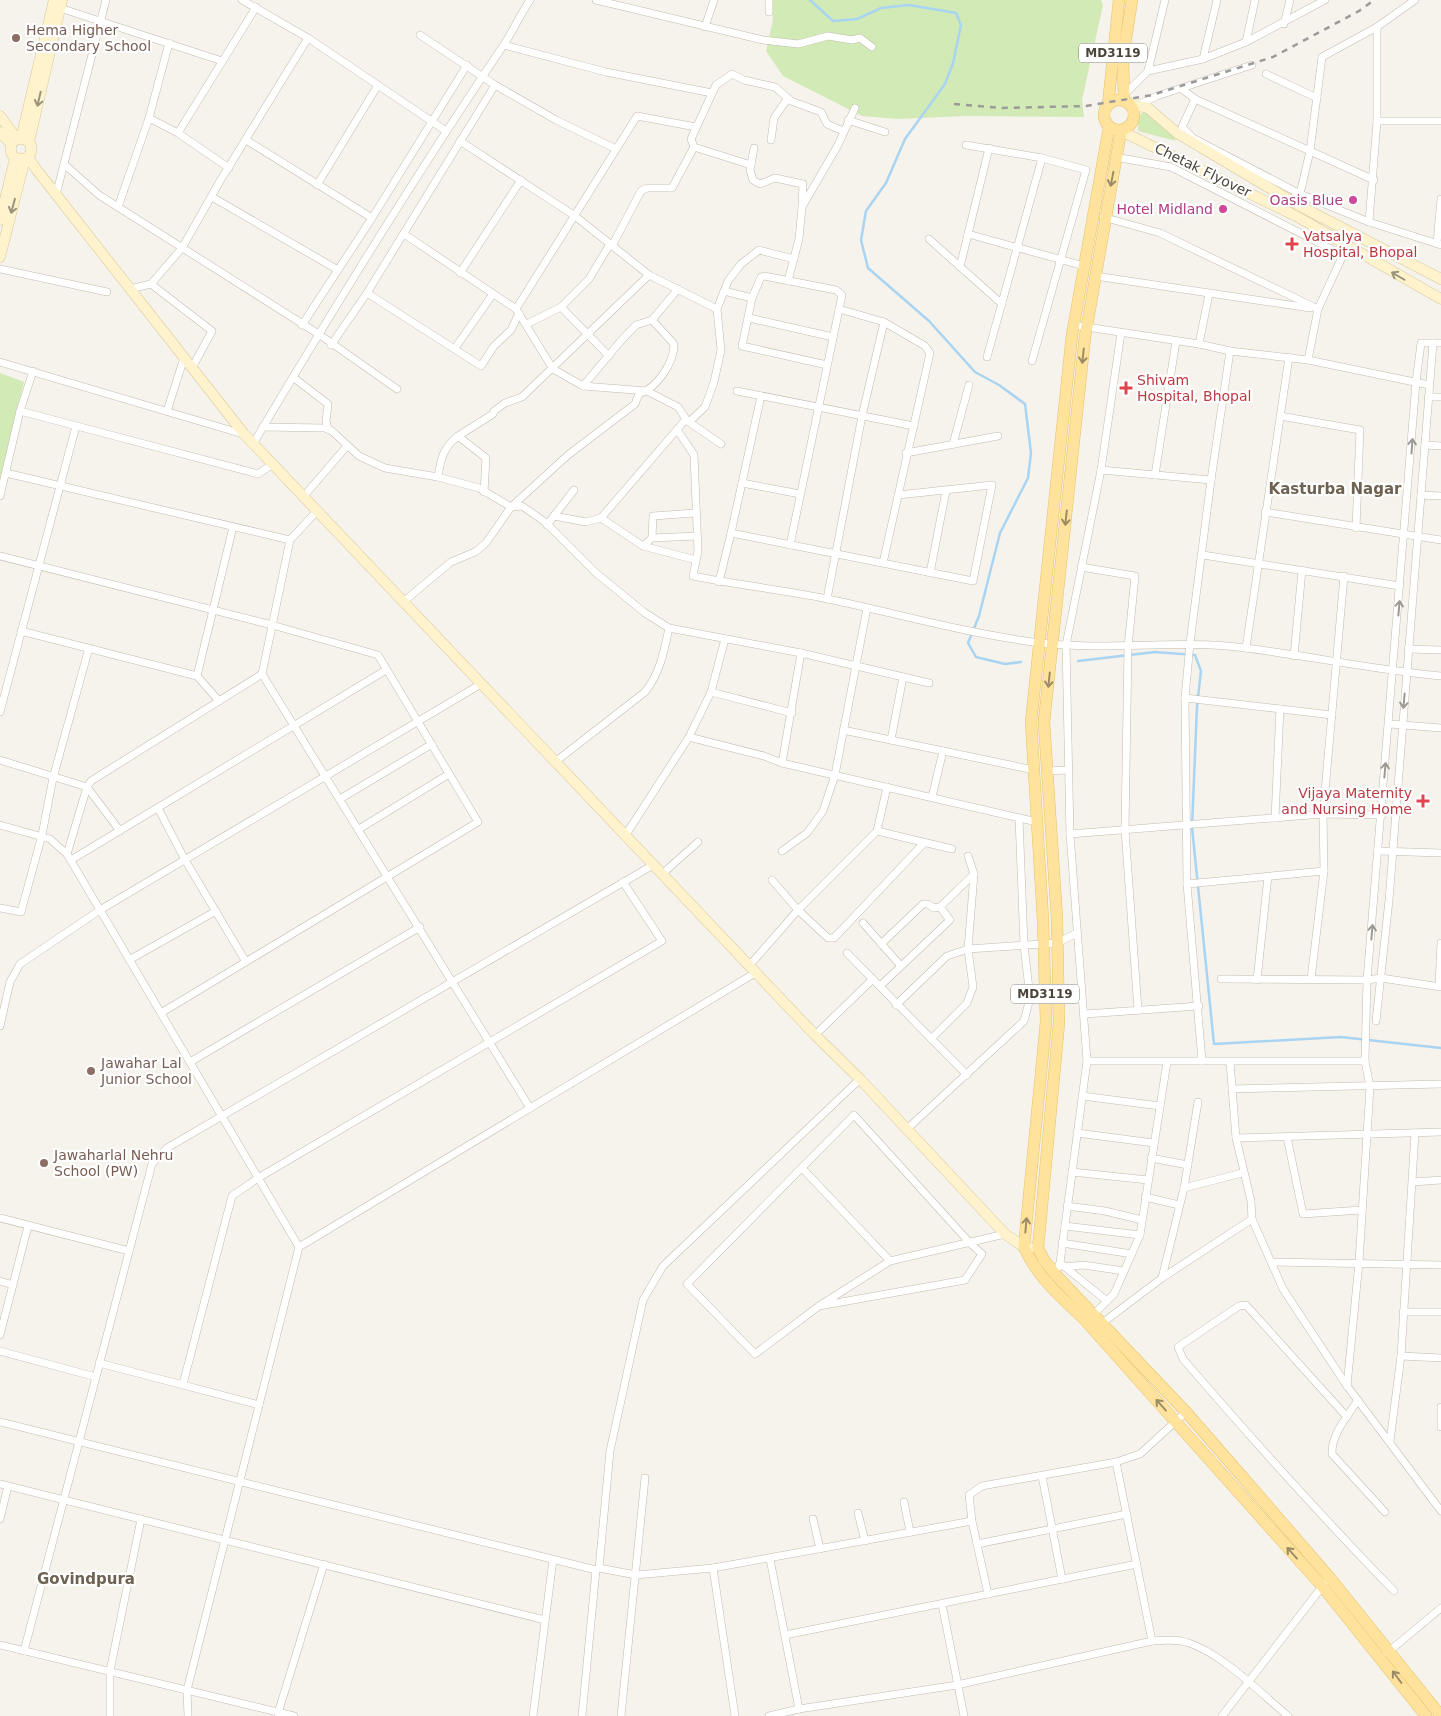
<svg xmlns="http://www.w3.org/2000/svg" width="1441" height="1716" viewBox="0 0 1441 1716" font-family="'DejaVu Sans',sans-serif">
<rect width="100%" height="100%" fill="#f6f3ec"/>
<!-- green -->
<g fill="#d2eab5">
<path d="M773,0H1101L1103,5L1082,100L1084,117L966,116L897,119L862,116L783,76L766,51L773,20Z"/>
<path d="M1143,111L1174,137L1176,141L1138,131V119Z"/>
<path d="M0,373L24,382L0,478Z"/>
</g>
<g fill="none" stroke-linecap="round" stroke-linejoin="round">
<!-- stream -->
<g stroke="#a9d4f2" stroke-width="2.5">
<path d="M810,0L833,21L857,19L881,8L909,5L956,13L961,25L953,63L945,84L905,139L886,183L866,211L861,240L868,268L929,321L975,372L999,385L1025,404L1031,453L1028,478L1000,533L979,616L968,643L976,657L1005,664L1021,662"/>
<path d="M1078,661L1155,652L1195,655L1201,671L1197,706L1192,827L1214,1044L1341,1037L1441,1048"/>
</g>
<!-- street casing -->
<g stroke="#c2bbae" stroke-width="8">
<g id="street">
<path d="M242,0L308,38L446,131"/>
<path d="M596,0L763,40L798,44L828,36L852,40L860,38L872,47"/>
<path d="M60,8L222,61"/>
<path d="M769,12V0"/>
<path d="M1284,24L1290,0"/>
<path d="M705,27L714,0"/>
<path d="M420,35L495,85L556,120L616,149"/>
<path d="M1246,42L1255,0"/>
<path d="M504,45L606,72L712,93"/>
<path d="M1203,59L1217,0"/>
<path d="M1148,71L1165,0"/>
<path d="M1266,74L1317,98"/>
<path d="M1182,89L1195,99L1374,180"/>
<path d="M1125,94L1148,71L1203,59L1246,42L1325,0"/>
<path d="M1195,99L1182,127L1193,138L1300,194L1369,222L1441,245"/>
<path d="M1140,104L1157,96L1252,65"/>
<path d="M149,118L178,133L229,168"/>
<path d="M848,120L885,132"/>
<path d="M1377,121H1441"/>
<path d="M178,133L256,7"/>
<path d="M246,140L372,218"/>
<path d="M771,140L774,118L788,98"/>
<path d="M460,141L575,216L649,275"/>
<path d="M966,145L1042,158L1086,170L1032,361"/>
<path d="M754,148L750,170L753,180L760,184L775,178L803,184L802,206"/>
<path d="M1115,157L1171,167L1343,255L1318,309L1308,360"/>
<path d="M64,164L99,195L320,335L397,389"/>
<path d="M751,165L694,147L691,139L716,85L732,74L744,80L775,87L791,101L821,112L827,124L843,131"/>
<path d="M317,185L378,85"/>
<path d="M1300,194L1310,151L1322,57L1377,27L1415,0"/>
<path d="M56,195L106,0"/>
<path d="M212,197L338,270"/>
<path d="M118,207L149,118L169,43"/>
<path d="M1103,217L1160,233L1318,309"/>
<path d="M1369,222L1377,121V27"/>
<path d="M404,234L516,309L553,369L583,386L647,391L678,407L686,419L601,518L586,522L554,516"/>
<path d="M968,234L1084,266"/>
<path d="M929,239L1002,304"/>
<path d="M1437,243L1441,199"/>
<path d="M612,246L641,191L647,188H672L694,147"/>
<path d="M960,267L989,148"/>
<path d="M0,269L107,292"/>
<path d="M460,273L521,180"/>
<path d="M1095,276L1310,308"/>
<path d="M788,281L799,239L802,207L838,145L855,108"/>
<path d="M151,284L212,331L192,368"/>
<path d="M130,289L151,284L182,248L220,181L308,38"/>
<path d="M724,291L752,298"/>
<path d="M367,293L481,366L494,346L511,330L519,313"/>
<path d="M561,307L609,356"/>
<path d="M516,309L637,116L696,127"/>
<path d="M749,318L833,337"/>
<path d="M527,324L561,307L589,279L610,244"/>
<path d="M302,325L372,218L467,65"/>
<path d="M1073,325L1199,344L1230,351L1308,360L1429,385"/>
<path d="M1199,344L1209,294"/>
<path d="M331,345L367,293L495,85"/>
<path d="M455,348L493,294"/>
<path d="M987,357L1042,158"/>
<path d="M0,362L243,434"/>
<path d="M294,378L328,404L326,421L328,429"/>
<path d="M583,386L619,343L636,325L652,320L678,289"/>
<path d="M737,391L914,426"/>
<path d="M1428,397H1441"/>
<path d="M20,411L258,474L273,464"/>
<path d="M167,411L184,358"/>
<path d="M1280,416L1360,430L1356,528"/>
<path d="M686,420L721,444"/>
<path d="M690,421L705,407L714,382L721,350L717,309L728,281L741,264L759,250L794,259"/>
<path d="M263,427L325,428L332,431L359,456L385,468L438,477L479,488L511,507L522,506L545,522L596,573L645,613L669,628L801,653L929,683"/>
<path d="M678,431L694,455L698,551L693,576C738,585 784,590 828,599C899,614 969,634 1041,643C1109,651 1177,639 1245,648C1311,656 1375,670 1441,676"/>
<path d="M458,436L493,414L494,411L505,403L522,397L649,275L717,309"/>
<path d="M253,444C333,309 416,175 503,46C513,31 520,15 530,0"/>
<path d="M953,444L969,385"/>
<path d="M1425,445L1441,446"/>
<path d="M906,453L998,436"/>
<path d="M1101,470L1211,480"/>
<path d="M6,473L290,540"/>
<path d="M1155,475L1176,341"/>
<path d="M438,477C441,458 443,448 458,436L486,458L484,492"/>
<path d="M742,483L800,494"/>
<path d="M1421,495L1441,496"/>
<path d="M0,496L20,411L33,371"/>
<path d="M304,496L347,446"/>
<path d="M317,511L290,540L262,674L530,1108"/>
<path d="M1265,512L1441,540"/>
<path d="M601,518L643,546L696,560"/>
<path d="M547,525L574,490"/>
<path d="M731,533L973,581L992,485L898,495"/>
<path d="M652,538L697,536"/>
<path d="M790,545L842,295L836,290L764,276L761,277L752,298L742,346L827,365"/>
<path d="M643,546L652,538L653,516L695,513"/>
<path d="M1203,555L1400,586"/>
<path d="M0,556L272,625L378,655L478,822L161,1013"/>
<path d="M883,563L930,353L925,346L884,322"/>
<path d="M1081,567L1135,576L1128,647L1125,830L1138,1010"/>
<path d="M930,573L946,491"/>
<path d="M719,582L731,533L761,396"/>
<path d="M827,599L862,416L884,322L839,309"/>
<path d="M403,602L451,562L475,552L486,543L511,507L568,455L635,404L639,394C657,388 674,363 674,344L652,320"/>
<path d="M21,631L197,676L219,701"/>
<path d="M1246,648L1289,357"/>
<path d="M1408,649L1441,650"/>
<path d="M1294,656L1302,570"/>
<path d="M197,676L233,527"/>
<path d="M711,692L792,713"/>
<path d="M1185,698L1332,715"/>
<path d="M0,712L76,426"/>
<path d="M1390,724L1441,728"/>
<path d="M843,730L1034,770"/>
<path d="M689,737L764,756L782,763L1037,822"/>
<path d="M891,740L903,677"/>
<path d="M0,760L87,787L120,831"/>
<path d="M555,762L645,692C660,673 664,652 669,628"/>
<path d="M782,763L801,653"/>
<path d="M1047,771L1069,770"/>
<path d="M932,797L943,751"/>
<path d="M340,799L432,744"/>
<path d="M158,808L185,860L246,962"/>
<path d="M1275,818L1280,709"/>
<path d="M0,825L50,839L67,854L299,1247L187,1690L188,1716"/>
<path d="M359,829L449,774"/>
<path d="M877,831L952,849"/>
<path d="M1070,834L1323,814L1382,815"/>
<path d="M625,836L689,737L711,692L725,639"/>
<path d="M782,851L807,833L823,811L835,775L867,608"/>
<path d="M1379,851L1441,853"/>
<path d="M67,854L87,787L91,781L262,674"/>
<path d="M71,860L386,670"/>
<path d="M662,874L698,842"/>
<path d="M772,880L798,910L828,938H834L924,843"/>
<path d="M1187,884L1324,871"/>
<path d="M0,908L21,912L42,835L53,778L89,648"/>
<path d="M863,923L901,966"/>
<path d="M881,944L923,904H928L934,908L940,907L974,874"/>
<path d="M847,953L967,1075"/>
<path d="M129,960L216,911"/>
<path d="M749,966L798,910L877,831L887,787"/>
<path d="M1221,979L1367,980L1381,978L1441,987"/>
<path d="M1311,979L1324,871L1323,814L1344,576"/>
<path d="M1257,980L1268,876"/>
<path d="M880,986L950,920L940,907"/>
<path d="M1439,986L1441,943"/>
<path d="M896,1005L947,956L968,949L1057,943L1077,933"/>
<path d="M1085,1014L1199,1006"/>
<path d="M1376,1021L1389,900L1433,343"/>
<path d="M0,1026L10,982L20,964L100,910L481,684"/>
<path d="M815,1035L873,979"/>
<path d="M931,1039L967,1003L973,987L968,949L974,874L968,856"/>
<path d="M1087,1061H1365"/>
<path d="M1202,1061L1187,884L1185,698L1190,643L1211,480L1230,351"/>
<path d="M190,1062L420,927"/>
<path d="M1230,1062L1236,1138L1251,1201L1252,1219L1283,1289L1347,1386L1441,1511"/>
<path d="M1232,1089L1441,1084"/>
<path d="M1082,1096L1160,1106"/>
<path d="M907,1129L1024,1021L1030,998L1024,945L1019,818"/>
<path d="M1077,1133L1154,1143"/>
<path d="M1287,1137L1303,1214L1361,1210"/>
<path d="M1236,1138L1441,1132"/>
<path d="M1151,1158L1188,1165"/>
<path d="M802,1168L890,1261"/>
<path d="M1072,1172L1148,1180"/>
<path d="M1413,1182L1441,1180"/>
<path d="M1184,1188L1242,1173"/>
<path d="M1145,1197L1179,1205"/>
<path d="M1067,1206L1105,1211L1142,1220"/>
<path d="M0,1218L129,1251"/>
<path d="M1065,1226L1140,1235"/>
<path d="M1062,1243L1132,1254"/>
<path d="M299,1247L755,973"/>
<path d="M1271,1262L1441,1265"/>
<path d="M1060,1263L1107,1301"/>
<path d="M1064,1267L1083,1265L1124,1271"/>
<path d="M1054,1276L1060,1263L1087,1061L1070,834L1066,645L1101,470L1121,333"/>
<path d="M1162,1278L1184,1188L1198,1102"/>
<path d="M0,1281L13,1285"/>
<path d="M819,1306L965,1280L982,1254L970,1243L854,1115L687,1284L755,1354L819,1306L890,1261L1005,1234"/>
<path d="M1403,1312H1441"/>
<path d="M1091,1317L1114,1294L1140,1235L1167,1062"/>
<path d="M1101,1324L1162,1278L1252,1219"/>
<path d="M0,1335L28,1226"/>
<path d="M0,1351L96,1377"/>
<path d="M1401,1356L1441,1358"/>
<path d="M99,1363L259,1405"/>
<path d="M183,1384L232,1196L258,1178L662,941L623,882"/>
<path d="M1347,1386L1359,1262L1370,1087L1365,1061L1367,980L1416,382L1421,343H1441"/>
<path d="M1358,1400C1348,1416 1331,1434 1332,1454L1385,1512"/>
<path d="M1441,1407V1427"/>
<path d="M1347,1417L1246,1305L1239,1306L1178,1347L1183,1359C1251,1438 1321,1516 1394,1591"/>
<path d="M0,1422L596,1570L599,1568L610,1451L643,1300L663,1266L860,1079"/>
<path d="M1390,1441L1401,1356L1415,1133"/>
<path d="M1116,1462L1152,1641"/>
<path d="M1042,1476L1062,1579"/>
<path d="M0,1484L545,1620"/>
<path d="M904,1502L910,1532"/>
<path d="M858,1513L865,1541"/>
<path d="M0,1519L8,1486"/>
<path d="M813,1519L820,1549"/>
<path d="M977,1544L1127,1514"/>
<path d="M770,1559L799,1709"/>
<path d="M599,1568L636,1575L713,1568L972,1521"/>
<path d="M713,1568L735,1716"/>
<path d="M988,1594L972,1521L969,1495L982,1486L1116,1462L1140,1454L1186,1412"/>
<path d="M942,1604L964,1716"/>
<path d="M785,1635L1137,1564"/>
<path d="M0,1645L294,1716"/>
<path d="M24,1651L152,1164L167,1148L653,865"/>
<path d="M1387,1653L1441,1608"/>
<path d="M110,1716V1671L141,1519"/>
<path d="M279,1716L278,1713L324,1564"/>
<path d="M533,1716L553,1560"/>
<path d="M582,1716L596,1570"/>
<path d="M621,1716L645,1478"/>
<path d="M769,1716L799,1709L957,1685L1152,1641C1164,1640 1175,1639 1186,1642C1222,1653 1259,1692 1288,1716"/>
<path d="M1222,1716L1325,1583"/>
</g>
</g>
<!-- secondary casing -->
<g stroke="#d6c79b" stroke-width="11">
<g id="secondary">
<path d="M1130,104L1148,108L1177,133L1298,205L1441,279"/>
<path d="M0,116L17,139"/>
<path d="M1121,131L1296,216L1441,299"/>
<path d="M0,132L11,144V153L15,158L25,159L31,153V145L25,139H17L11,144"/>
<path d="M21,138L54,0"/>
<path d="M29,142L62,0"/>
<path d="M28,157L36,169L244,434L815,1035L860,1079L1005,1234L1024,1247L1030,1248"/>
<path d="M0,220L15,158"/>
<path d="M0,257L25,159"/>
</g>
</g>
<!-- primary casing -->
<g stroke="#e6c16a" stroke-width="12">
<g id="primary">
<circle cx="1119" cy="115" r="15"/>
<path d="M1124,100L1123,58L1132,0"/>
<path d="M1108,105L1119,0"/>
<path d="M1109,127L1072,335L1031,722L1043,920L1046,1022L1024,1247C1037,1277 1061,1297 1084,1319L1322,1586L1426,1716"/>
<path d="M1121,131L1085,337L1044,722L1057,919L1059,1023L1038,1248L1044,1260L1055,1274L1186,1412L1240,1474L1330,1578L1441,1716"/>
</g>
</g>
<!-- street -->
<use href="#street" stroke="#fff" stroke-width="7"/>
<!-- secondary -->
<use href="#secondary" stroke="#fff3cd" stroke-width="10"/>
<!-- primary -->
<use href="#primary" stroke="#ffe39c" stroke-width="11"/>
<!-- rail -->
<path stroke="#9a9a9a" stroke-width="2.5" stroke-dasharray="6 6" stroke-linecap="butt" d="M954,104L1001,108L1086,106L1152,95L1273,57L1359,11L1374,0"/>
</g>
<!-- one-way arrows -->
<defs><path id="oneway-shaft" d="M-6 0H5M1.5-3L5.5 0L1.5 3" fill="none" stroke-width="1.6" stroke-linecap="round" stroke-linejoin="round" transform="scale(1.25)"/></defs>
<g stroke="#9c937c">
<use href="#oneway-shaft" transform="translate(39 99) rotate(103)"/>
<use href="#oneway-shaft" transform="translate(13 206) rotate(105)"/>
<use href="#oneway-shaft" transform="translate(1398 276) rotate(-150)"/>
</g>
<g stroke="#9c8c66">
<use href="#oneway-shaft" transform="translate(1112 179) rotate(101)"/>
<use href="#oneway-shaft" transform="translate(1083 356) rotate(96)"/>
<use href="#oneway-shaft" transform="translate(1066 518) rotate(96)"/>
<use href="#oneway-shaft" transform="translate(1049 680) rotate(96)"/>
<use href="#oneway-shaft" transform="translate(1026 1225) rotate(-85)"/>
<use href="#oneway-shaft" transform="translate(1161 1405) rotate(-132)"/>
<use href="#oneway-shaft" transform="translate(1292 1553) rotate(-132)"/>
<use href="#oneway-shaft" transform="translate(1397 1677) rotate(-127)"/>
</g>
<g stroke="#9c9892">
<use href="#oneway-shaft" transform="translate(1412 446) rotate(-86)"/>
<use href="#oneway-shaft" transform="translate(1399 608) rotate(-85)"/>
<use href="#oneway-shaft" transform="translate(1404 701) rotate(95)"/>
<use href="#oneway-shaft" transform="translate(1385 770) rotate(-85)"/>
<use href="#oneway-shaft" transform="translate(1372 932) rotate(-85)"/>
</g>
<!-- markers -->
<g fill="#8d6e63" stroke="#fff" stroke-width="2">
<circle cx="16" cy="38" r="5"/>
<circle cx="91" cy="1071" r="5"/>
<circle cx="44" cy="1163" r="5"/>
</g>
<g fill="#d1479c" stroke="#fff" stroke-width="2">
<circle cx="1353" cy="200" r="5"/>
<circle cx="1223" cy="209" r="5"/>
</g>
<g fill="#e0444e" stroke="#fff" stroke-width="2">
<path d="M1289.5 236.5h5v5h5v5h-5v5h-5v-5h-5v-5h5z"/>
<path d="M1123.5 380.5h5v5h5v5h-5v5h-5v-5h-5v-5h5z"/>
<path d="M1420.5 793.5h5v5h5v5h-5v5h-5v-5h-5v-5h5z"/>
</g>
<g text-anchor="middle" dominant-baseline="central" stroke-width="4.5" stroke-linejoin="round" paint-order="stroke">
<!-- shield labels -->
<g fill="#fff" stroke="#817c74" stroke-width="1">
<rect x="1079" y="43.5" width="68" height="19" rx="4"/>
<rect x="1011" y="984.5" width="68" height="19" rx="4"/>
</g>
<g font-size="12" font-weight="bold" fill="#4b4439">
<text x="1113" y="53">MD3119</text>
<text x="1045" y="994">MD3119</text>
</g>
<!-- education labels -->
<g font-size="14" fill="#785e54" stroke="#fff" text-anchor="start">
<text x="26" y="30">Hema Higher<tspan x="26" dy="16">Secondary School</tspan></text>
<text x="101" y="1063">Jawahar Lal<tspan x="101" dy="16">Junior School</tspan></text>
<text x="54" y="1155">Jawaharlal Nehru<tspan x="54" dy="16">School (PW)</tspan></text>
</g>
<!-- street labels -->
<g font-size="14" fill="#4b4439" stroke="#fff">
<text transform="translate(1203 170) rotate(26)">Chetak Flyover</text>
</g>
<!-- hotel labels -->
<g font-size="14" fill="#b23c85" stroke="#fff" text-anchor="end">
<text x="1343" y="200">Oasis Blue</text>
<text x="1213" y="209">Hotel Midland</text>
</g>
<!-- health labels -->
<g font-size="14" fill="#be3a42" stroke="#fff" text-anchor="start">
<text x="1303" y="236">Vatsalya<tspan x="1303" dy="16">Hospital, Bhopal</tspan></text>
<text x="1137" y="380">Shivam<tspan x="1137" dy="16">Hospital, Bhopal</tspan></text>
<text x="1412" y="793" text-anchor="end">Vijaya Maternity<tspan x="1412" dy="16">and Nursing Home</tspan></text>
</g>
<!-- neighbourhood labels -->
<g font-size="15" font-weight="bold" fill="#6e6250" stroke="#fff">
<text x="1335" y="489">Kasturba Nagar</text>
<text x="86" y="1579">Govindpura</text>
</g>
</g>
</svg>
